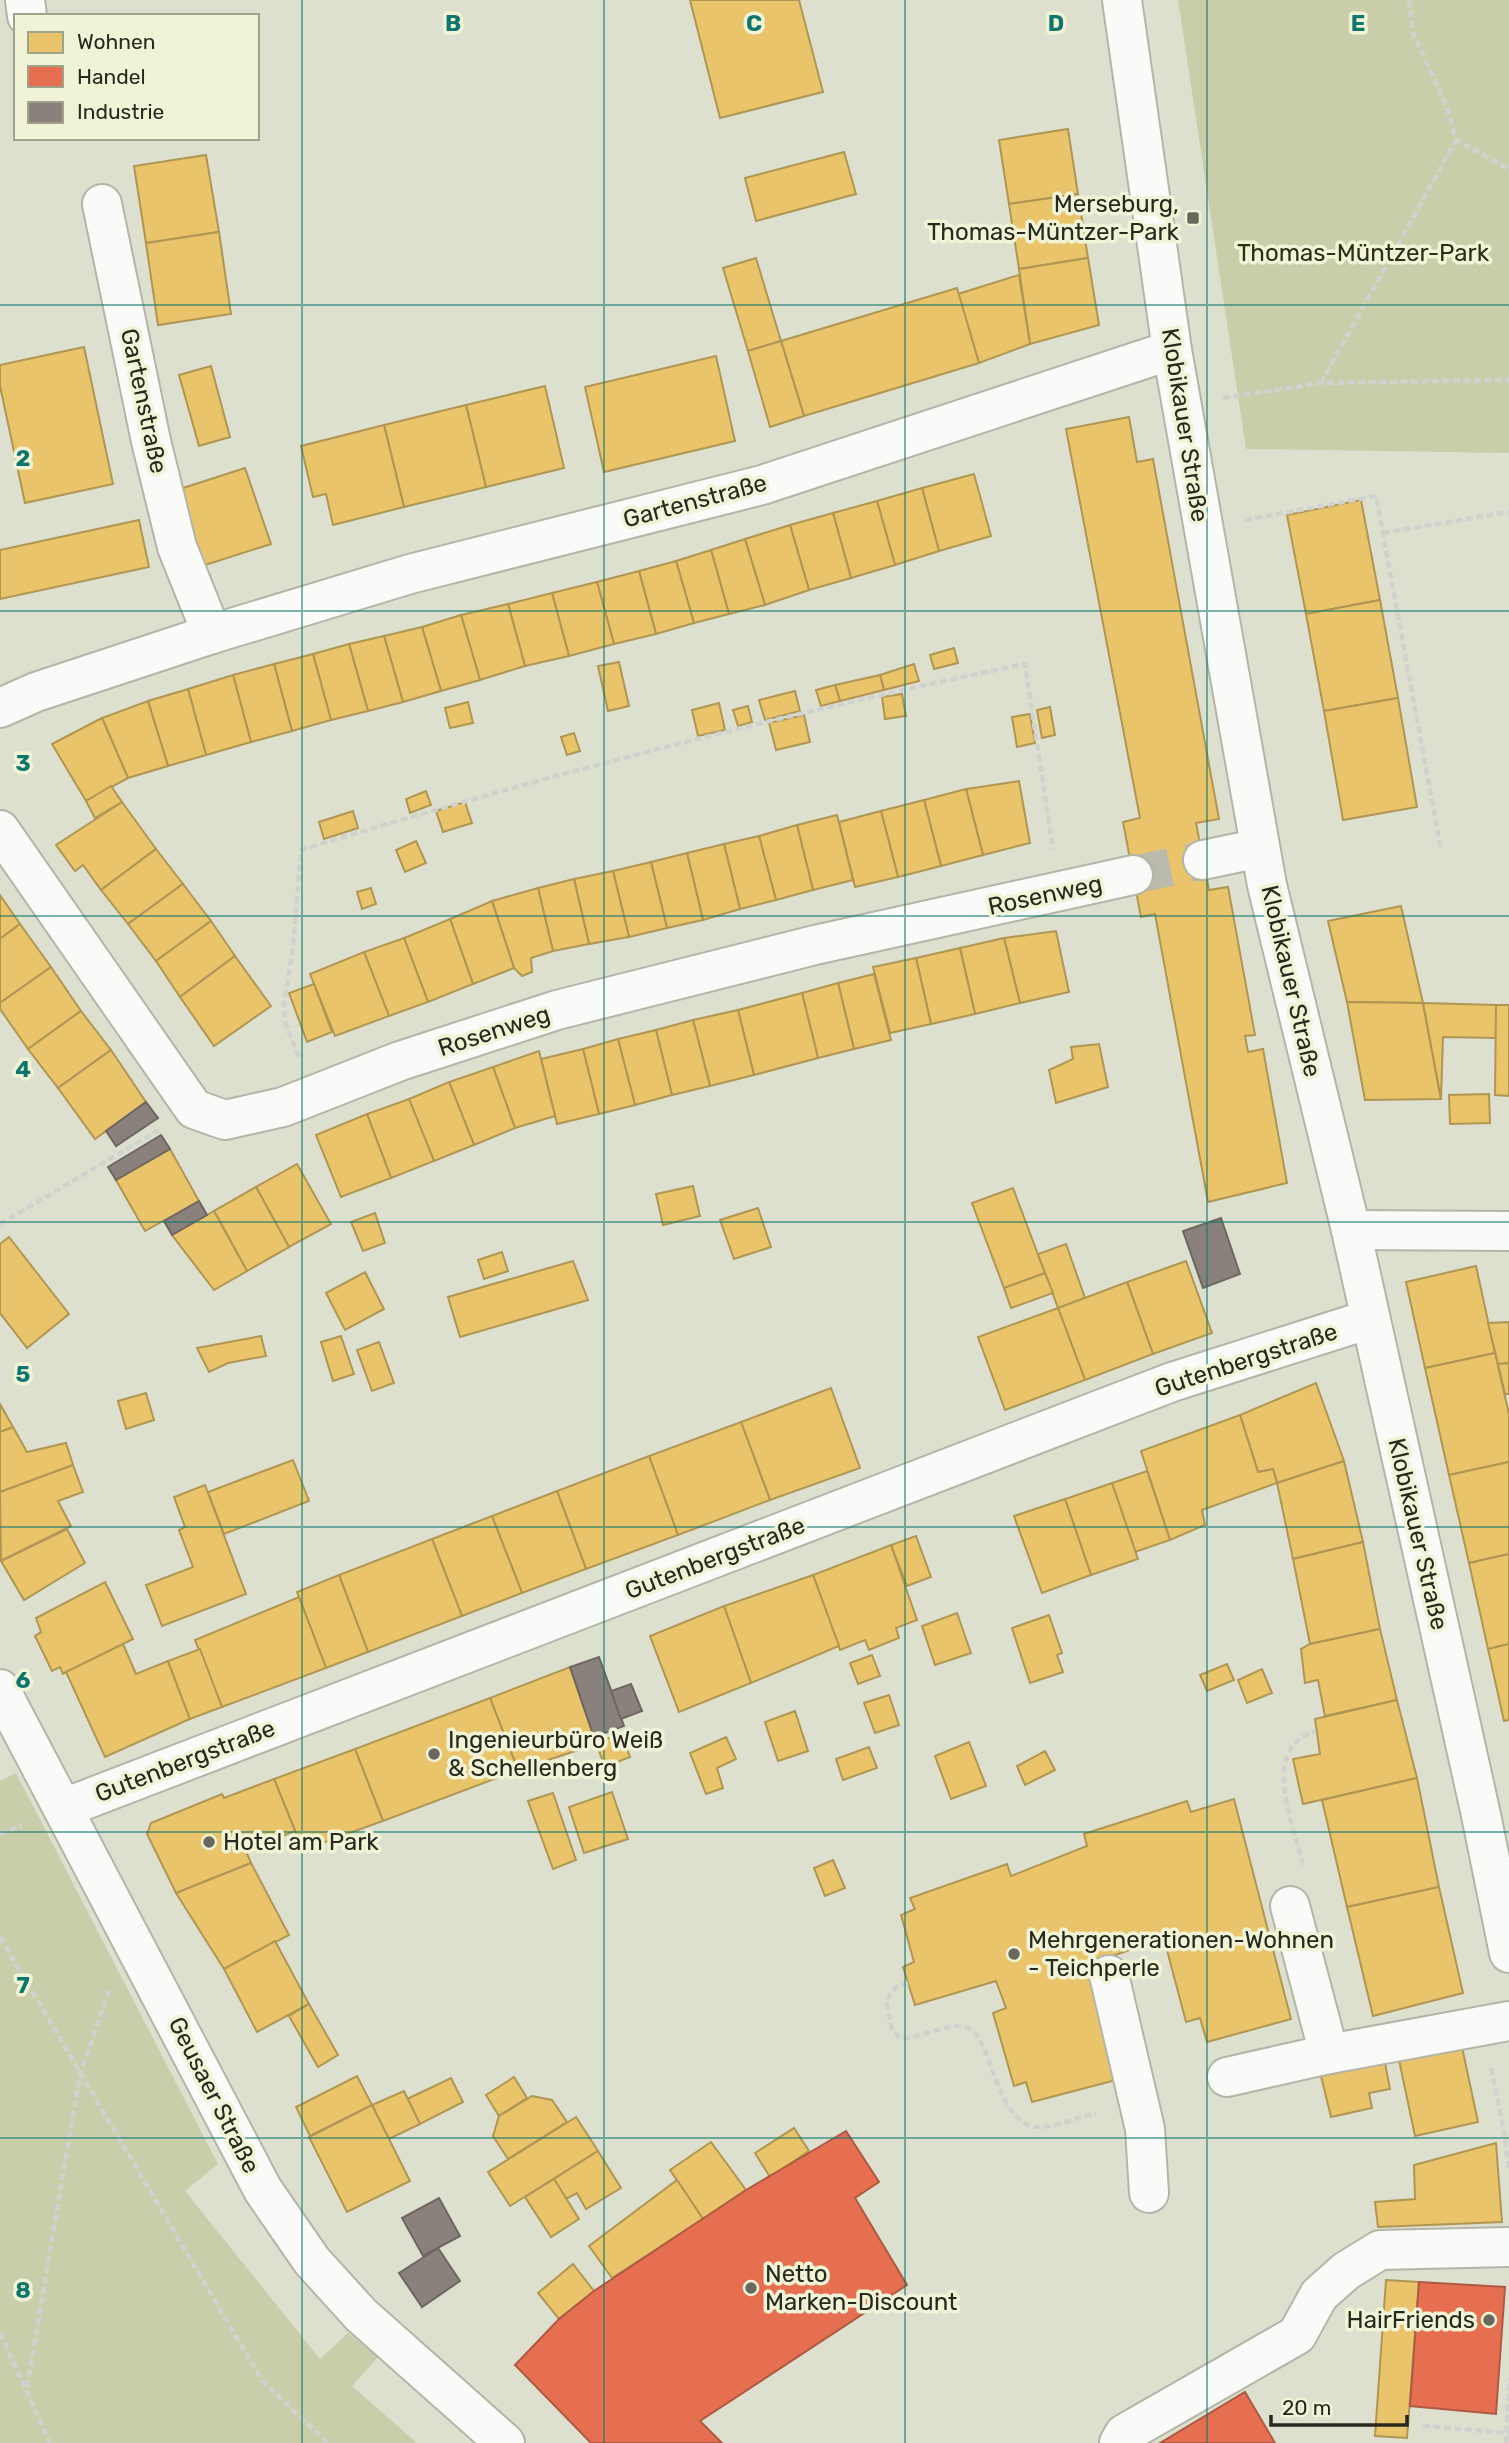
<svg xmlns="http://www.w3.org/2000/svg" width="1509" height="2443" viewBox="0 0 1509 2443" font-family="Rubik,sans-serif">
<rect width="100%" height="100%" fill="#dee0cf"/>
<!-- green -->
<g fill="#cacdaa">
<path d="M1178,0H1509V453L1246,449Z"/>
<path d="M16,1773L218,2164L185,2191L320,2359L348,2333L378,2357L352,2386L417,2443H0V1781Z"/>
</g>
<!-- homes -->
<g fill="#e9c46a" stroke="#af9653" stroke-width="2">
<path d="M690,0H799L823,92L720,118Z"/>
<path d="M1068,129L1078,194L1009,204L999,140Z"/>
<path d="M844,152L856,194L756,221L745,178Z"/>
<path d="M206,155L219,232L146,243L134,166Z"/>
<path d="M1078,194L1088,258L1019,269L1009,204Z"/>
<path d="M219,232L231,314L158,325L146,243Z"/>
<path d="M756,258L781,341L748,351L723,268Z"/>
<path d="M1088,258L1099,325L1030,344L1019,269Z"/>
<path d="M1019,275L1030,344L979,363L958,294Z"/>
<path d="M957,288L979,363L804,416L781,341Z"/>
<path d="M781,341L804,416L770,427L748,351Z"/>
<path d="M84,347L113,484L25,503L0,386V365Z"/>
<path d="M716,356L735,441L604,472L585,387Z"/>
<path d="M211,366L230,437L199,446L179,375Z"/>
<path d="M545,386L564,468L486,487L466,405Z"/>
<path d="M466,405L486,487L404,507L384,425Z"/>
<path d="M1129,417L1137,462L1153,459L1219,819L1196,823L1209,890L1228,887L1255,1035L1245,1036L1248,1052L1263,1049L1287,1183L1208,1202L1155,914L1141,917L1123,822L1140,818L1066,429Z"/>
<path d="M384,425L404,507L333,525L326,494L313,497L301,446Z"/>
<path d="M245,468L271,544L202,566L177,490Z"/>
<path d="M974,474L991,536L939,551L922,488Z"/>
<path d="M922,488L939,551L895,565L877,501Z"/>
<path d="M1361,500L1380,600L1306,614L1287,515Z"/>
<path d="M877,501L895,565L851,578L833,513Z"/>
<path d="M833,513L851,578L809,590L790,525Z"/>
<path d="M139,520L149,567L0,599V550Z"/>
<path d="M790,525L809,590L765,605L745,539Z"/>
<path d="M745,539L765,605L729,614L711,550Z"/>
<path d="M711,550L729,614L694,623L676,561Z"/>
<path d="M676,561L694,623L656,634L639,571Z"/>
<path d="M639,571L656,634L614,644L597,582Z"/>
<path d="M597,582L614,644L569,656L552,593Z"/>
<path d="M552,593L569,656L525,666L508,604Z"/>
<path d="M1380,600L1398,698L1324,711L1306,614Z"/>
<path d="M508,604L525,666L480,680L461,615Z"/>
<path d="M461,615L480,680L441,691L422,627Z"/>
<path d="M422,627L441,691L403,702L384,636Z"/>
<path d="M384,636L403,702L368,711L349,644Z"/>
<path d="M349,644L368,711L331,720L313,654Z"/>
<path d="M954,648L958,663L934,669L930,655Z"/>
<path d="M313,654L331,720L292,731L274,664Z"/>
<path d="M619,662L629,706L608,711L598,666Z"/>
<path d="M274,664L292,731L251,742L233,675Z"/>
<path d="M914,664L919,681L884,690L880,675Z"/>
<path d="M233,675L251,742L206,755L188,689Z"/>
<path d="M880,675L884,690L840,701L835,685Z"/>
<path d="M835,685L840,701L821,706L816,690Z"/>
<path d="M188,689L206,755L168,766L148,701Z"/>
<path d="M795,691L800,711L765,720L759,700Z"/>
<path d="M902,694L906,716L885,719L882,697Z"/>
<path d="M1398,698L1417,807L1343,820L1324,711Z"/>
<path d="M148,701L168,766L128,778L102,718Z"/>
<path d="M468,702L473,723L450,728L445,708Z"/>
<path d="M719,703L725,730L698,736L692,710Z"/>
<path d="M748,706L752,722L738,726L733,710Z"/>
<path d="M1050,707L1055,735L1042,738L1037,710Z"/>
<path d="M1030,714L1035,743L1017,747L1012,717Z"/>
<path d="M804,715L810,742L776,750L769,723Z"/>
<path d="M102,718L128,778L86,801L52,744Z"/>
<path d="M574,733L580,751L567,755L561,737Z"/>
<path d="M1019,781L1030,843L983,855L966,789Z"/>
<path d="M111,786L122,802L95,818L86,801Z"/>
<path d="M966,789L983,855L941,866L924,800Z"/>
<path d="M426,791L431,805L410,813L406,799Z"/>
<path d="M924,800L941,866L898,877L881,811Z"/>
<path d="M122,802L156,849L101,890L83,865L75,871L56,845Z"/>
<path d="M465,802L472,823L443,832L436,811Z"/>
<path d="M353,811L358,828L324,839L319,822Z"/>
<path d="M881,811L898,877L855,887L839,822Z"/>
<path d="M837,815L853,880L813,890L797,825Z"/>
<path d="M797,825L813,890L776,900L759,836Z"/>
<path d="M759,836L776,900L740,909L724,844Z"/>
<path d="M416,841L426,863L405,872L396,850Z"/>
<path d="M724,844L740,909L703,920L687,853Z"/>
<path d="M156,849L183,884L128,924L101,890Z"/>
<path d="M687,853L703,920L667,928L651,862Z"/>
<path d="M651,862L667,928L629,937L613,871Z"/>
<path d="M613,871L629,937L589,944L574,879Z"/>
<path d="M574,879L589,944L553,951L538,888Z"/>
<path d="M183,884L211,921L156,961L128,924Z"/>
<path d="M371,888L376,904L362,909L357,892Z"/>
<path d="M538,888L553,951L531,958L532,972L522,976L514,968L492,901Z"/>
<path d="M0,895L20,924L0,939Z"/>
<path d="M492,901L514,968L473,984L450,919Z"/>
<path d="M1401,906L1423,1003L1347,1002L1328,921Z"/>
<path d="M450,919L473,984L428,1002L404,938Z"/>
<path d="M211,921L235,956L180,997L156,961Z"/>
<path d="M20,924L51,967L0,1003V939Z"/>
<path d="M1056,931L1069,992L1020,1003L1004,938Z"/>
<path d="M404,938L428,1002L389,1016L364,952Z"/>
<path d="M1004,938L1020,1003L975,1014L960,948Z"/>
<path d="M960,948L975,1014L931,1024L916,958Z"/>
<path d="M364,952L389,1016L335,1036L310,974Z"/>
<path d="M235,956L271,1006L214,1046L180,997Z"/>
<path d="M916,958L931,1024L890,1033L873,967Z"/>
<path d="M51,967L81,1011L28,1049L0,1009V1003Z"/>
<path d="M874,974L891,1040L854,1049L838,983Z"/>
<path d="M838,983L854,1049L818,1058L802,993Z"/>
<path d="M314,984L332,1032L307,1042L289,993Z"/>
<path d="M802,993L818,1058L754,1075L738,1010Z"/>
<path d="M1347,1002L1423,1003L1441,1099L1365,1100Z"/>
<path d="M1423,1003L1496,1005V1038L1443,1037L1441,1099Z"/>
<path d="M1496,1005H1509V1096L1495,1095Z"/>
<path d="M738,1010L754,1075L710,1086L693,1020Z"/>
<path d="M81,1011L111,1050L58,1088L28,1049Z"/>
<path d="M693,1020L710,1086L672,1095L656,1030Z"/>
<path d="M656,1030L672,1095L635,1105L618,1039Z"/>
<path d="M618,1039L635,1105L599,1114L583,1049Z"/>
<path d="M1099,1044L1108,1087L1056,1103L1049,1070L1073,1059L1071,1047Z"/>
<path d="M583,1049L599,1114L557,1124L541,1059Z"/>
<path d="M111,1050L146,1102L95,1139L58,1088Z"/>
<path d="M539,1051L555,1116L515,1128L493,1067Z"/>
<path d="M493,1067L515,1128L474,1145L449,1082Z"/>
<path d="M449,1082L474,1145L434,1161L409,1099Z"/>
<path d="M1489,1094L1490,1123L1450,1124L1449,1095Z"/>
<path d="M409,1099L434,1161L391,1178L367,1114Z"/>
<path d="M367,1114L391,1178L341,1197L316,1135Z"/>
<path d="M170,1149L199,1201L145,1231L116,1180Z"/>
<path d="M297,1164L331,1224L289,1247L256,1187Z"/>
<path d="M693,1186L700,1216L663,1225L656,1194Z"/>
<path d="M256,1187L289,1247L247,1271L214,1211Z"/>
<path d="M1013,1188L1045,1273L1004,1288L972,1203Z"/>
<path d="M758,1208L771,1247L734,1259L720,1220Z"/>
<path d="M214,1211L247,1271L214,1290L172,1235Z"/>
<path d="M375,1213L385,1243L363,1251L351,1222Z"/>
<path d="M9,1237L69,1314L27,1348L0,1313V1244Z"/>
<path d="M1066,1244L1085,1298L1058,1308L1038,1254Z"/>
<path d="M502,1252L508,1271L484,1279L478,1260Z"/>
<path d="M573,1261L588,1300L460,1337L448,1297Z"/>
<path d="M1186,1261L1212,1333L1153,1354L1127,1282Z"/>
<path d="M1476,1266L1495,1353L1425,1368L1406,1282Z"/>
<path d="M365,1272L384,1309L345,1330L326,1293Z"/>
<path d="M1045,1273L1053,1293L1011,1308L1004,1288Z"/>
<path d="M1127,1282L1153,1354L1085,1380L1058,1308Z"/>
<path d="M1058,1308L1085,1380L1005,1410L978,1337Z"/>
<path d="M1509,1322V1363L1498,1364L1488,1323Z"/>
<path d="M261,1336L266,1356L228,1363L209,1372L197,1348Z"/>
<path d="M341,1336L354,1374L333,1381L321,1342Z"/>
<path d="M379,1342L394,1383L372,1391L357,1350Z"/>
<path d="M1495,1353L1509,1414V1462L1449,1475L1425,1368Z"/>
<path d="M1509,1363V1394H1505L1498,1364Z"/>
<path d="M1316,1383L1344,1461L1277,1483L1273,1469L1258,1472L1240,1415Z"/>
<path d="M831,1388L860,1468L770,1500L741,1422Z"/>
<path d="M146,1393L154,1420L126,1429L118,1401Z"/>
<path d="M0,1404L13,1427L0,1432Z"/>
<path d="M1240,1415L1258,1472L1273,1469L1277,1483L1202,1510L1205,1525L1170,1540L1141,1451Z"/>
<path d="M741,1422L770,1500L678,1535L649,1456Z"/>
<path d="M13,1427L27,1452L66,1443L73,1465L0,1492V1432Z"/>
<path d="M649,1456L678,1535L586,1569L557,1491Z"/>
<path d="M293,1460L309,1501L224,1534L208,1492Z"/>
<path d="M1344,1461L1363,1542L1293,1559L1277,1483Z"/>
<path d="M1509,1462V1554L1469,1563L1449,1475Z"/>
<path d="M73,1465L83,1492L58,1501L71,1526L1,1561L0,1492Z"/>
<path d="M1147,1471L1170,1540L1135,1552L1112,1483Z"/>
<path d="M1112,1483L1138,1559L1091,1575L1065,1499Z"/>
<path d="M205,1485L246,1594L162,1626L146,1585L193,1567L179,1530L185,1527L174,1497Z"/>
<path d="M557,1491L586,1569L522,1593L492,1516Z"/>
<path d="M1065,1499L1091,1575L1042,1593L1014,1516Z"/>
<path d="M492,1516L522,1593L462,1616L432,1539Z"/>
<path d="M67,1529L85,1563L24,1600L1,1561Z"/>
<path d="M916,1536L931,1577L907,1586L891,1545Z"/>
<path d="M432,1539L462,1616L368,1652L339,1575Z"/>
<path d="M1363,1542L1380,1629L1310,1644L1293,1559Z"/>
<path d="M891,1545L917,1620L896,1628L899,1638L869,1650L865,1640L840,1650L813,1575Z"/>
<path d="M1509,1554V1644L1488,1649L1469,1563Z"/>
<path d="M339,1575L368,1652L326,1668L297,1592Z"/>
<path d="M813,1575L839,1646L751,1683L724,1606Z"/>
<path d="M105,1582L133,1639L63,1674L60,1667L52,1671L35,1636L41,1632L36,1618Z"/>
<path d="M299,1597L326,1668L222,1707L195,1640Z"/>
<path d="M724,1606L751,1683L679,1712L650,1636Z"/>
<path d="M957,1613L971,1653L935,1665L922,1626Z"/>
<path d="M1049,1615L1062,1653L1057,1655L1063,1672L1030,1683L1012,1628Z"/>
<path d="M1380,1629L1397,1700L1325,1716L1318,1680L1305,1683L1301,1649L1310,1644Z"/>
<path d="M123,1644L136,1674L168,1661L190,1719L105,1757L66,1672Z"/>
<path d="M1509,1644V1720L1504,1721L1488,1649Z"/>
<path d="M200,1649L222,1707L190,1719L168,1661Z"/>
<path d="M872,1655L880,1676L858,1684L850,1663Z"/>
<path d="M1227,1664L1234,1680L1207,1691L1200,1675Z"/>
<path d="M570,1667L596,1744L518,1770L490,1698Z"/>
<path d="M1262,1669L1272,1693L1247,1703L1238,1680Z"/>
<path d="M889,1695L899,1725L875,1733L864,1703Z"/>
<path d="M490,1698L518,1770L383,1821L355,1749Z"/>
<path d="M1397,1700L1417,1778L1303,1804L1293,1759L1320,1754L1315,1719Z"/>
<path d="M795,1711L808,1751L778,1761L765,1722Z"/>
<path d="M621,1733L630,1757L605,1767L596,1743Z"/>
<path d="M726,1737L736,1759L717,1768L723,1788L706,1794L690,1753Z"/>
<path d="M969,1742L986,1786L951,1799L935,1756Z"/>
<path d="M869,1747L877,1768L843,1780L836,1759Z"/>
<path d="M355,1749L383,1821L303,1850L274,1779Z"/>
<path d="M1045,1751L1055,1770L1025,1785L1017,1766Z"/>
<path d="M1417,1778L1439,1887L1347,1907L1322,1800Z"/>
<path d="M274,1779L295,1831L246,1851L251,1863L176,1893L147,1834L151,1823L222,1794L224,1798Z"/>
<path d="M612,1792L628,1839L584,1853L569,1807Z"/>
<path d="M553,1793L576,1860L553,1869L528,1801Z"/>
<path d="M1234,1799L1291,2019L1207,2042L1200,2018L1186,2022L1167,1950L1179,1947L1173,1934L1088,1965L1116,2080L1032,2102L1026,2082L1014,2086L993,2013L1006,2008L996,1981L915,2005L903,1967L914,1962L901,1915L915,1909L910,1898L1007,1864L1011,1876L1087,1846L1084,1834L1187,1801L1191,1812Z"/>
<path d="M833,1860L845,1888L825,1896L814,1868Z"/>
<path d="M251,1863L289,1935L224,1969L176,1893Z"/>
<path d="M1439,1887L1463,1993L1373,2016L1347,1907Z"/>
<path d="M275,1941L309,2004L257,2032L224,1969Z"/>
<path d="M309,2004L338,2055L318,2067L289,2016Z"/>
<path d="M1462,2047L1478,2122L1415,2136L1399,2060Z"/>
<path d="M1385,2063L1390,2089L1369,2093L1372,2108L1331,2117L1321,2076Z"/>
<path d="M357,2076L372,2105L310,2136L296,2107Z"/>
<path d="M514,2077L527,2098L499,2116L486,2095Z"/>
<path d="M451,2078L463,2102L420,2124L407,2099Z"/>
<path d="M404,2091L420,2124L389,2139L372,2105Z"/>
<path d="M532,2096L552,2100L567,2122L508,2159L493,2136L499,2116Z"/>
<path d="M372,2105L410,2181L347,2212L309,2137Z"/>
<path d="M576,2117L598,2151L510,2206L488,2172Z"/>
<path d="M794,2128L809,2151L770,2177L755,2153Z"/>
<path d="M711,2142L746,2190L703,2219L670,2170Z"/>
<path d="M1496,2143L1502,2222L1378,2227L1375,2202L1415,2199L1414,2165Z"/>
<path d="M598,2151L621,2188L586,2209L577,2193L566,2199L554,2179Z"/>
<path d="M554,2179L579,2219L551,2237L525,2197Z"/>
<path d="M677,2180L703,2219L612,2278L589,2246Z"/>
<path d="M573,2264L594,2291L559,2319L538,2293Z"/>
<path d="M1386,2280L1419,2282L1407,2438L1375,2436Z"/>
</g>
<!-- shops -->
<g fill="#e76f51" stroke="#ae5a42" stroke-width="2">
<path d="M846,2131L879,2182L855,2198L907,2285L700,2421L722,2443H591L515,2365L559,2319L594,2291L746,2190Z"/>
<path d="M1419,2282L1505,2287L1496,2414L1410,2406Z"/>
<path d="M1245,2392L1275,2443H1160Z"/>
</g>
<!-- industry -->
<g fill="#8a817c" stroke="#6d6760" stroke-width="2">
<path d="M146,1102L158,1118L116,1146L106,1131Z"/>
<path d="M161,1135L170,1149L116,1180L108,1167Z"/>
<path d="M199,1201L207,1215L172,1235L164,1221Z"/>
<path d="M1221,1218L1240,1274L1203,1288L1183,1231Z"/>
<path d="M599,1657L624,1726L594,1737L570,1667Z"/>
<path d="M631,1684L642,1711L621,1719L611,1691Z"/>
<path d="M439,2198L460,2236L423,2256L402,2218Z"/>
<path d="M438,2248L460,2281L422,2307L399,2273Z"/>
</g>
<g fill="none" stroke-linecap="round" stroke-linejoin="round">
<!-- minor-tunnel -->
<path stroke="#babbac" stroke-width="38" stroke-dasharray="38 19" stroke-linecap="butt" d="M1133,875L1203,860"/>
<!-- minor casing -->
<g stroke="#b4b5a8" stroke-width="42">
<g id="minor">
<path d="M25,0L27,16"/>
<path d="M1122,0L1172,350L1267,885L1351,1230L1481,1815L1509,1953"/>
<path d="M102,204L151,441L177,547L212,634"/>
<path d="M0,708L36,692L212,634L410,574L762,485L1172,350"/>
<path d="M0,830L194,1109L225,1120L283,1107L400,1061L557,1010L815,945L1133,875"/>
<path d="M1203,860L1260,848"/>
<path d="M1351,1230L1509,1231"/>
<path d="M0,1689L263,2190L312,2261L361,2315L505,2443"/>
<path d="M64,1808L1172,1382L1370,1319"/>
<path d="M1290,1906L1329,2054"/>
<path d="M1109,1975L1145,2129L1149,2193"/>
<path d="M1227,2077L1329,2054L1509,2021"/>
<path d="M1119,2443L1124,2434L1297,2335L1319,2295L1346,2271L1380,2250L1509,2247"/>
</g>
</g>
<!-- path -->
<g stroke="#d1d2cd" stroke-width="4.5" stroke-dasharray="7 3.5" stroke-linecap="butt">
<path d="M1409,0L1413,33L1447,107L1456,140L1509,169"/>
<path d="M1321,383L1456,140"/>
<path d="M1223,398L1321,383L1509,380"/>
<path d="M1245,520L1376,496L1441,850"/>
<path d="M1383,533L1509,512"/>
<path d="M299,1057L285,1022L284,1005L293,947L301,850C539,777 781,714 1025,664L1053,849"/>
<path d="M0,1224L159,1130"/>
<path d="M0,1834L22,1825"/>
<path d="M1303,1865C1293,1823 1259,1748 1316,1731"/>
<path d="M0,1937L263,2382L328,2443"/>
<path d="M908,1983L896,1987L886,2001L892,2029L900,2038C920,2039 953,2020 968,2028C978,2033 982,2043 986,2053C996,2077 1007,2127 1039,2127C1057,2127 1079,2117 1096,2113"/>
<path d="M1491,2068L1504,2130L1509,2170"/>
<path d="M0,2333L50,2443"/>
<path d="M27,2387L80,2074L110,1989"/>
<path d="M1423,2426L1509,2433"/>
<path d="M1506,2443L1509,2378"/>
</g>
<!-- minor -->
<use href="#minor" stroke="#fafaf8" stroke-width="38"/>
</g>
<!-- grid -->
<path fill="none" stroke="#0f766e" stroke-width="2" stroke-opacity="0.55" d="M302,0V2443M604,0V2443M905,0V2443M1207,0V2443M0,305H1509M0,611H1509M0,916H1509M0,1222H1509M0,1527H1509M0,1832H1509M0,2138H1509"/>
<!-- markers -->
<g fill="#68695c" stroke="#f0f3d6" stroke-width="2.5">
<rect x="1186" y="211" width="14" height="14" rx="3.5"/>
<circle cx="434" cy="1754" r="7"/>
<circle cx="209" cy="1842" r="7"/>
<circle cx="1014" cy="1954" r="7"/>
<circle cx="751" cy="2288" r="7"/>
<circle cx="1489" cy="2320" r="7"/>
</g>
<g text-anchor="middle" dominant-baseline="central" stroke-width="7" stroke-linejoin="round" paint-order="stroke">
<!-- poi labels -->
<g font-size="24" fill="#28291e" stroke="#f0f3d6" text-anchor="start">
<text x="1179" y="204" text-anchor="end">Merseburg,<tspan x="1179" dy="28">Thomas-Müntzer-Park</tspan></text>
<text x="448" y="1740">Ingenieurbüro Weiß<tspan x="448" dy="28">&amp; Schellenberg</tspan></text>
<text x="223" y="1842">Hotel am Park</text>
<text x="1028" y="1940">Mehrgenerationen-Wohnen<tspan x="1028" dy="28">- Teichperle</tspan></text>
<text x="765" y="2274">Netto<tspan x="765" dy="28">Marken-Discount</tspan></text>
<text x="1475" y="2320" text-anchor="end">HairFriends</text>
</g>
<!-- park labels -->
<g font-size="24" fill="#2d2f11" stroke="#f0f3d6">
<text x="1363" y="253">Thomas-Müntzer-Park</text>
</g>
<!-- street labels -->
<g font-size="24" fill="#28291e" stroke="#f0f3d6">
<text transform="translate(144 401) rotate(78)">Gartenstraße</text>
<text transform="translate(1185 425) rotate(81)">Klobikauer Straße</text>
<text transform="translate(695 501) rotate(-15)">Gartenstraße</text>
<text transform="translate(1045 895) rotate(-12)">Rosenweg</text>
<text transform="translate(1291 981) rotate(77)">Klobikauer Straße</text>
<text transform="translate(494 1031) rotate(-18)">Rosenweg</text>
<text transform="translate(1246 1360) rotate(-18)">Gutenbergstraße</text>
<text transform="translate(1418 1534) rotate(77)">Klobikauer Straße</text>
<text transform="translate(715 1558) rotate(-21)">Gutenbergstraße</text>
<text transform="translate(185 1761) rotate(-21)">Gutenbergstraße</text>
<text transform="translate(214 2095) rotate(63)">Geusaer Straße</text>
</g>
</g>
<g font-size="23" text-anchor="middle" font-weight="bold" fill="#0f766e" stroke="#f0f3d6" stroke-width="7" stroke-linejoin="round" paint-order="stroke">
<text x="453" y="31">B</text>
<text x="754" y="31">C</text>
<text x="1056" y="31">D</text>
<text x="1358" y="31">E</text>
<text x="23" y="466">2</text>
<text x="23" y="771">3</text>
<text x="23" y="1077">4</text>
<text x="23" y="1382">5</text>
<text x="23" y="1688">6</text>
<text x="23" y="1993">7</text>
<text x="23" y="2298">8</text>
</g>
<!-- legend -->
<rect x="14" y="14" width="245" height="126" fill="#f0f3d6" stroke="#a0a28c" stroke-width="2"/>
<rect x="28" y="32" width="35" height="21" fill="#e9c46a" stroke="#a0a28c" stroke-width="2"/>
<text x="77" y="49" font-size="21" fill="#28291e">Wohnen</text>
<rect x="28" y="66" width="35" height="21" fill="#e76f51" stroke="#a0a28c" stroke-width="2"/>
<text x="77" y="84" font-size="21" fill="#28291e">Handel</text>
<rect x="28" y="102" width="35" height="21" fill="#8a817c" stroke="#a0a28c" stroke-width="2"/>
<text x="77" y="119" font-size="21" fill="#28291e">Industrie</text>
<!-- scale -->
<path d="M1271 2415v10h136v-10" fill="none" stroke="#28291e" stroke-width="3.5"/>
<text x="1282" y="2415" font-size="21" fill="#28291e" stroke="#f0f3d6" stroke-width="5" paint-order="stroke">20 m</text>
</svg>
